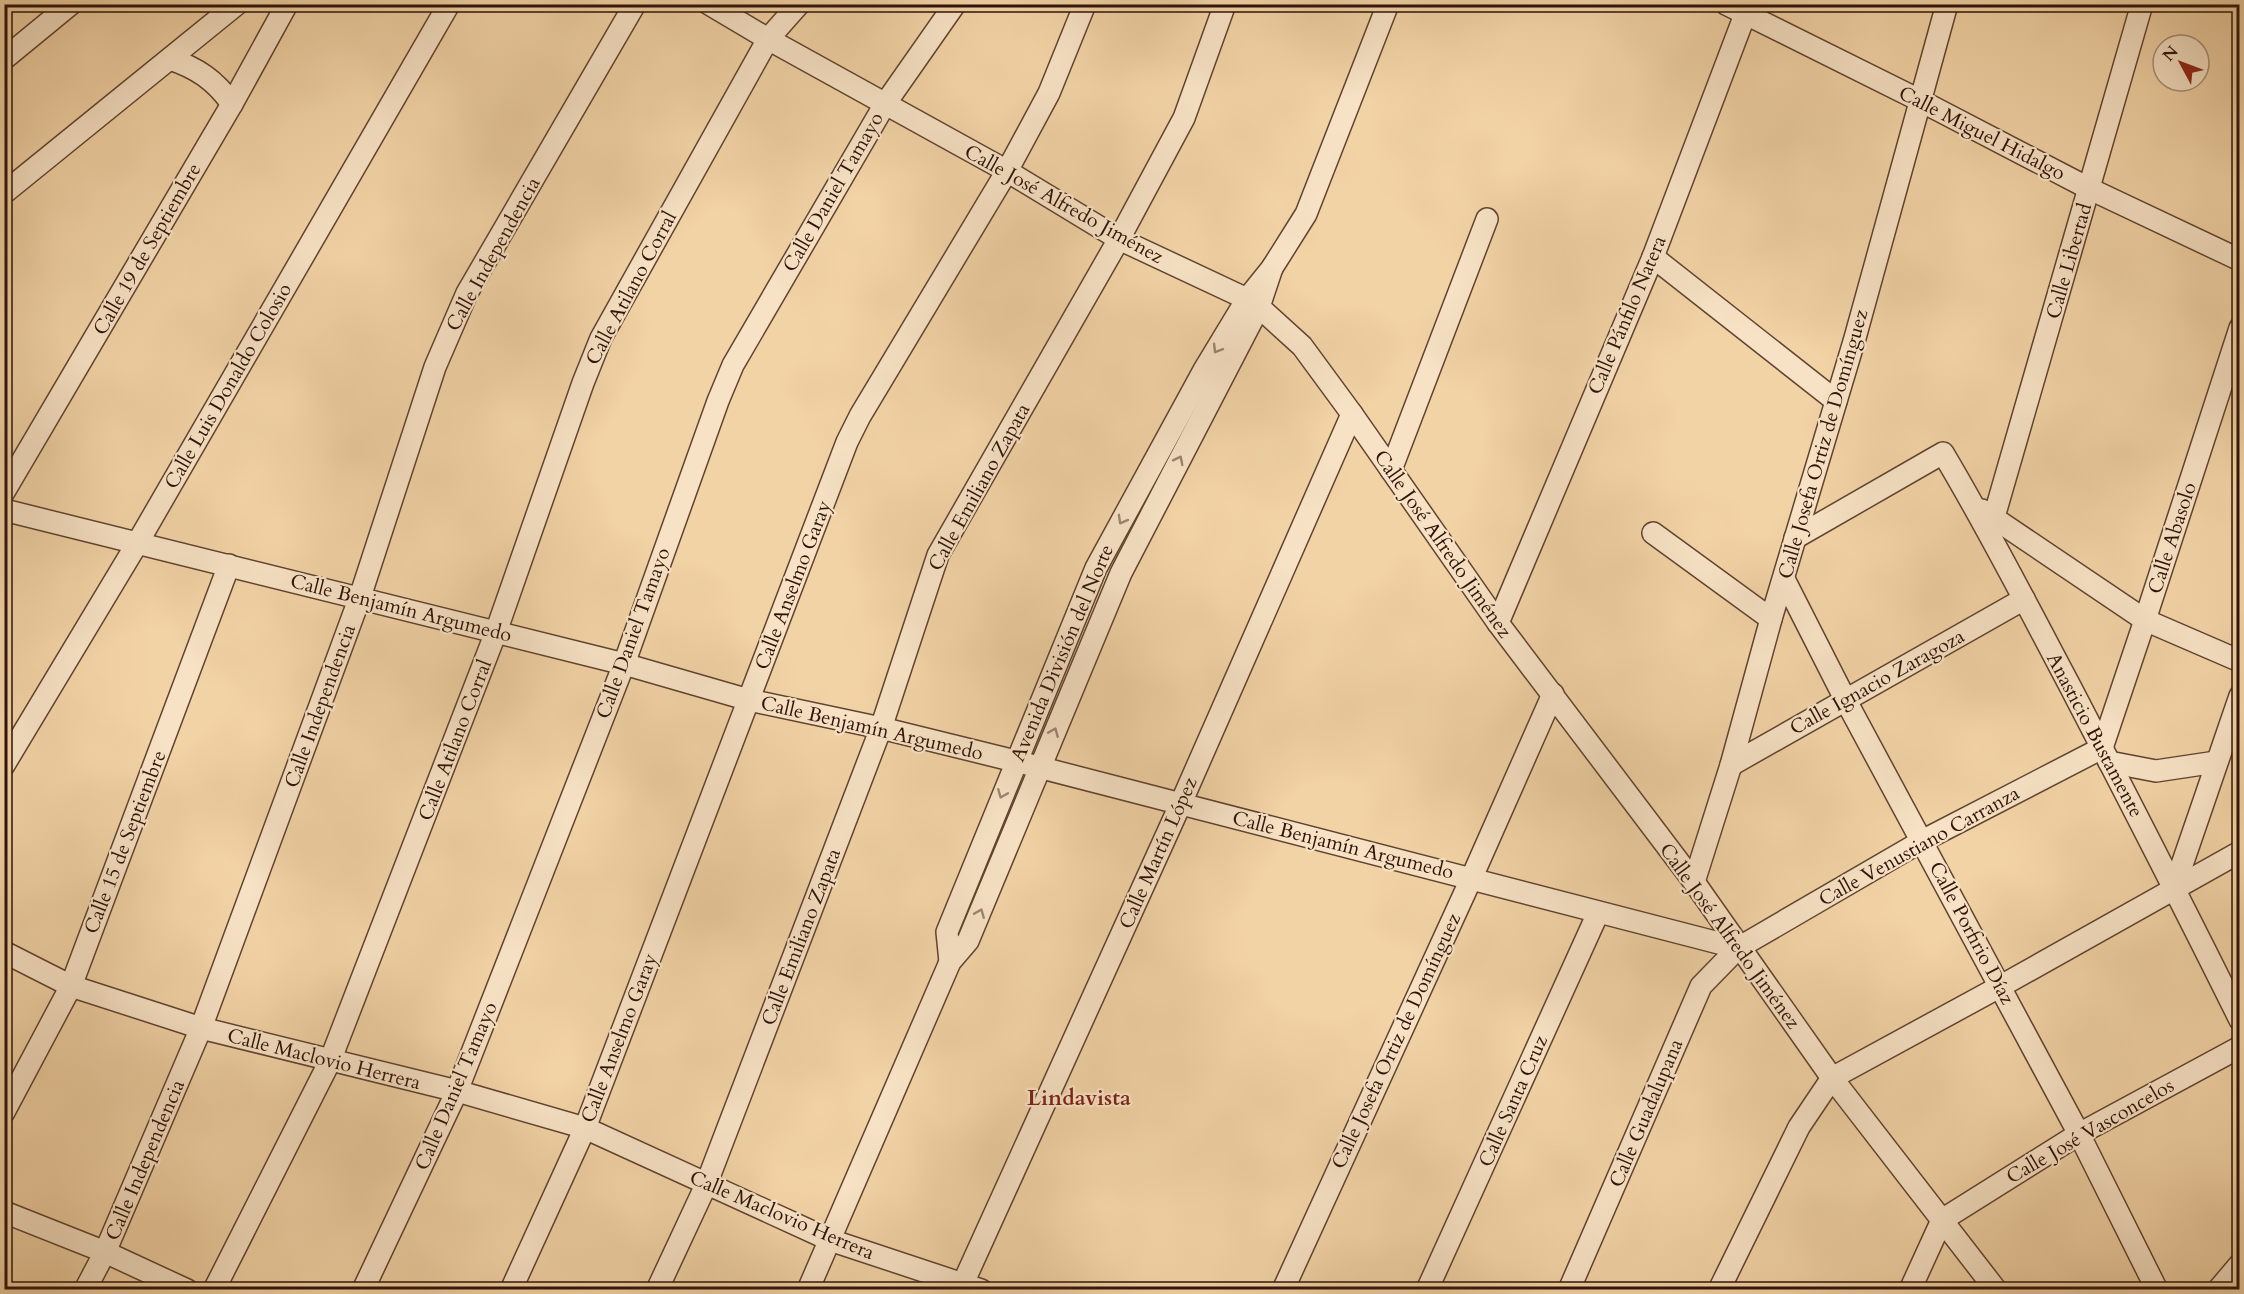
<svg xmlns="http://www.w3.org/2000/svg" width="2244" height="1294" viewBox="0 0 2244 1294" font-family="Cardo,serif">
<rect width="100%" height="100%" fill="#f2d3a6"/>
<filter id="stains"><feTurbulence type="fractalNoise" baseFrequency=".00333" numOctaves="4"/><feColorMatrix values="0 0 0 0 .2 0 0 0 0 .09 0 0 0 0 .02 0 0 0 .5 -.17"/></filter>
<radialGradient id="worn" r=".72"><stop offset=".6" stop-color="#630" stop-opacity="0"/><stop offset="1" stop-color="#630" stop-opacity=".3"/></radialGradient>
<g fill="none" stroke-linecap="round" stroke-linejoin="round">
<!-- street casing -->
<g stroke="#604330" stroke-width="24">
<g id="street">
<path d="M709,4L768,39L1007,171L1119,239L1247,299L1259,307L1302,346L1352,414L1498,623L1694,882L1832,1078L1996,1290"/>
<path d="M1726,4L1919,100L2090,189L2240,260"/>
<path d="M4,59L71,4"/>
<path d="M170,59C197,68 215,80 232,104"/>
<path d="M4,193L237,4"/>
<path d="M1653,257L1836,401"/>
<path d="M1391,470L1487,219"/>
<path d="M4,492L232,104L287,4"/>
<path d="M4,510L624,664L749,700L881,728L1015,761L1738,948"/>
<path d="M1982,510L2145,620L2240,661"/>
<path d="M1994,517L2142,4"/>
<path d="M1653,533L1771,619"/>
<path d="M1795,538L1943,453C1989,530 2029,609 2071,688C2128,798 2185,909 2240,1020"/>
<path d="M1784,579L1845,699L2079,1134L2157,1290"/>
<path d="M1498,623L1653,257L1749,4"/>
<path d="M2109,762L2156,771L2216,762"/>
<path d="M4,765L138,542L449,4"/>
<path d="M1731,765L2024,599"/>
<path d="M1694,882L1731,765L1771,619L1855,338L1947,4"/>
<path d="M2174,888L2240,696"/>
<path d="M4,952L71,986L201,1028L457,1091L585,1128L830,1240L981,1290"/>
<path d="M950,962L947,932L1096,568L1204,370L1247,299L1272,268L1306,214L1388,4"/>
<path d="M4,1112L71,986L229,565"/>
<path d="M4,1212L105,1252L187,1290"/>
<path d="M85,1290L105,1252L201,1028L360,597L435,367L467,293L635,4"/>
<path d="M214,1290L330,1061L496,632L583,383L601,338L768,39L799,4"/>
<path d="M363,1290L457,1091L624,664L718,401L733,365L885,104L955,4"/>
<path d="M511,1290L585,1128L847,442L860,416L1007,171L1049,93L1085,4"/>
<path d="M657,1290L706,1185L881,728L938,555L1119,239L1184,118L1225,4"/>
<path d="M808,1290L950,962L968,941L1121,573L1259,307L1272,268"/>
<path d="M960,1290L1181,803L1352,414"/>
<path d="M1283,1290L1472,877L1553,694"/>
<path d="M1427,1290L1598,913"/>
<path d="M1569,1290L1701,986L1738,948L1922,841L2102,748L2145,620L2240,328"/>
<path d="M1719,1290L1799,1127L1832,1078L2001,986L2240,852"/>
<path d="M1910,1290L1942,1220L2079,1134L2240,1047"/>
<path d="M2218,1290L2240,1264"/>
</g>
</g>
<!-- street -->
<use href="#street" stroke="#f7e2c5" stroke-width="21"/>
</g>
<!-- one-way arrows -->
<defs><path id="oneway-chevron" d="M-2-3.5L2.5 0L-2 3.5" fill="none" stroke-width="1.6" stroke-linecap="round" stroke-linejoin="round" transform="scale(1.5)"/></defs>
<g stroke="#9d8570">
<use href="#oneway-chevron" transform="translate(1217 349) rotate(121)"/>
<use href="#oneway-chevron" transform="translate(1179 460) rotate(-63)"/>
<use href="#oneway-chevron" transform="translate(1122 520) rotate(119)"/>
<use href="#oneway-chevron" transform="translate(1054 732) rotate(-67)"/>
<use href="#oneway-chevron" transform="translate(1002 794) rotate(112)"/>
<use href="#oneway-chevron" transform="translate(980 913) rotate(-68)"/>
</g>
<g text-anchor="middle" dominant-baseline="central" stroke-width="4.5" stroke-linejoin="round" paint-order="stroke">
<!-- street labels -->
<g font-size="20" fill="#2f1309" stroke="#f7e2c5">
<text transform="translate(1982 133) rotate(27)">Calle Miguel Hidalgo</text>
<text transform="translate(833 192) rotate(-60)">Calle Daniel Tamayo</text>
<text transform="translate(1064 204) rotate(29)">Calle José Alfredo Jiménez</text>
<text transform="translate(147 249) rotate(-60)">Calle 19 de Septiembre</text>
<text transform="translate(493 254) rotate(-61)">Calle Independencia</text>
<text transform="translate(2069 261) rotate(-74)">Calle Libertad</text>
<text transform="translate(631 288) rotate(-62)">Calle Atilano Corral</text>
<text transform="translate(1627 315) rotate(-67)">Calle Pánfilo Natera</text>
<text transform="translate(228 386) rotate(-60)">Calle Luis Donaldo Colosio</text>
<text transform="translate(1823 444) rotate(-74)">Calle Josefa Ortiz de Domínguez</text>
<text transform="translate(979 487) rotate(-61)">Calle Emiliano Zapata</text>
<text transform="translate(2172 538) rotate(-72)">Calle Abasolo</text>
<text transform="translate(1443 544) rotate(55)">Calle José Alfredo Jiménez</text>
<text transform="translate(793 585) rotate(-69)">Calle Anselmo Garay</text>
<text transform="translate(401 608) rotate(14)">Calle Benjamín Argumedo</text>
<text transform="translate(633 633) rotate(-70)">Calle Daniel Tamayo</text>
<text transform="translate(1062 653) rotate(-67)">Avenida División del Norte</text>
<text transform="translate(1877 682) rotate(-29)">Calle Ignacio Zaragoza</text>
<text transform="translate(320 706) rotate(-70)">Calle Independencia</text>
<text transform="translate(872 728) rotate(13)">Calle Benjamín Argumedo</text>
<text transform="translate(2095 735) rotate(62)">Anasticio Bustamente</text>
<text transform="translate(455 740) rotate(-69)">Calle Atilano Corral</text>
<text transform="translate(125 842) rotate(-69)">Calle 15 de Septiembre</text>
<text transform="translate(1343 845) rotate(14)">Calle Benjamín Argumedo</text>
<text transform="translate(1919 846) rotate(-29)">Calle Venustiano Carranza</text>
<text transform="translate(1158 853) rotate(-66)">Calle Martín López</text>
<text transform="translate(1972 933) rotate(62)">Calle Porfirio Díaz</text>
<text transform="translate(1730 936) rotate(54)">Calle José Alfredo Jiménez</text>
<text transform="translate(801 937) rotate(-69)">Calle Emiliano Zapata</text>
<text transform="translate(619 1038) rotate(-69)">Calle Anselmo Garay</text>
<text transform="translate(1396 1041) rotate(-65)">Calle Josefa Ortiz de Domínguez</text>
<text transform="translate(324 1059) rotate(14)">Calle Maclovio Herrera</text>
<text transform="translate(456 1086) rotate(-67)">Calle Daniel Tamayo</text>
<text transform="translate(1513 1101) rotate(-66)">Calle Santa Cruz</text>
<text transform="translate(1646 1113) rotate(-67)">Calle Guadalupana</text>
<text transform="translate(2090 1131) rotate(-30)">Calle José Vasconcelos</text>
<text transform="translate(145 1160) rotate(-67)">Calle Independencia</text>
<text transform="translate(782 1215) rotate(23)">Calle Maclovio Herrera</text>
</g>
<!-- quarter labels -->
<g font-size="22" font-weight="bold" fill="#7a1f14" stroke="#f7e2c5">
<text x="1079" y="1098">Lindavista</text>
</g>
</g>
<!-- margin -->
<rect width="2244" height="1294" fill="none" stroke="#f2d3a6" stroke-width="24"/>
<rect x="6" y="6" width="2232" height="1282" fill="none" stroke="#2f1309" stroke-width="3"/>
<rect x="12" y="12" width="2220" height="1270" fill="none" stroke="#2f1309" stroke-width="1.5"/>
<!-- north arrow -->
<g transform="translate(2181 63) rotate(311)"><circle r="28" fill="#f7e2c5" stroke="#a78f7a" stroke-width="1.5"/>
<path d="M0-4.5L10 22L0 15L-10 22Z" fill="#8f2418"/>
<text y="-9" font-size="16" font-weight="bold" text-anchor="middle" fill="#2f1309">N</text>
</g>
<rect width="100%" height="100%" filter="url(#stains)"/>
<rect width="100%" height="100%" fill="url(#worn)"/>
</svg>
